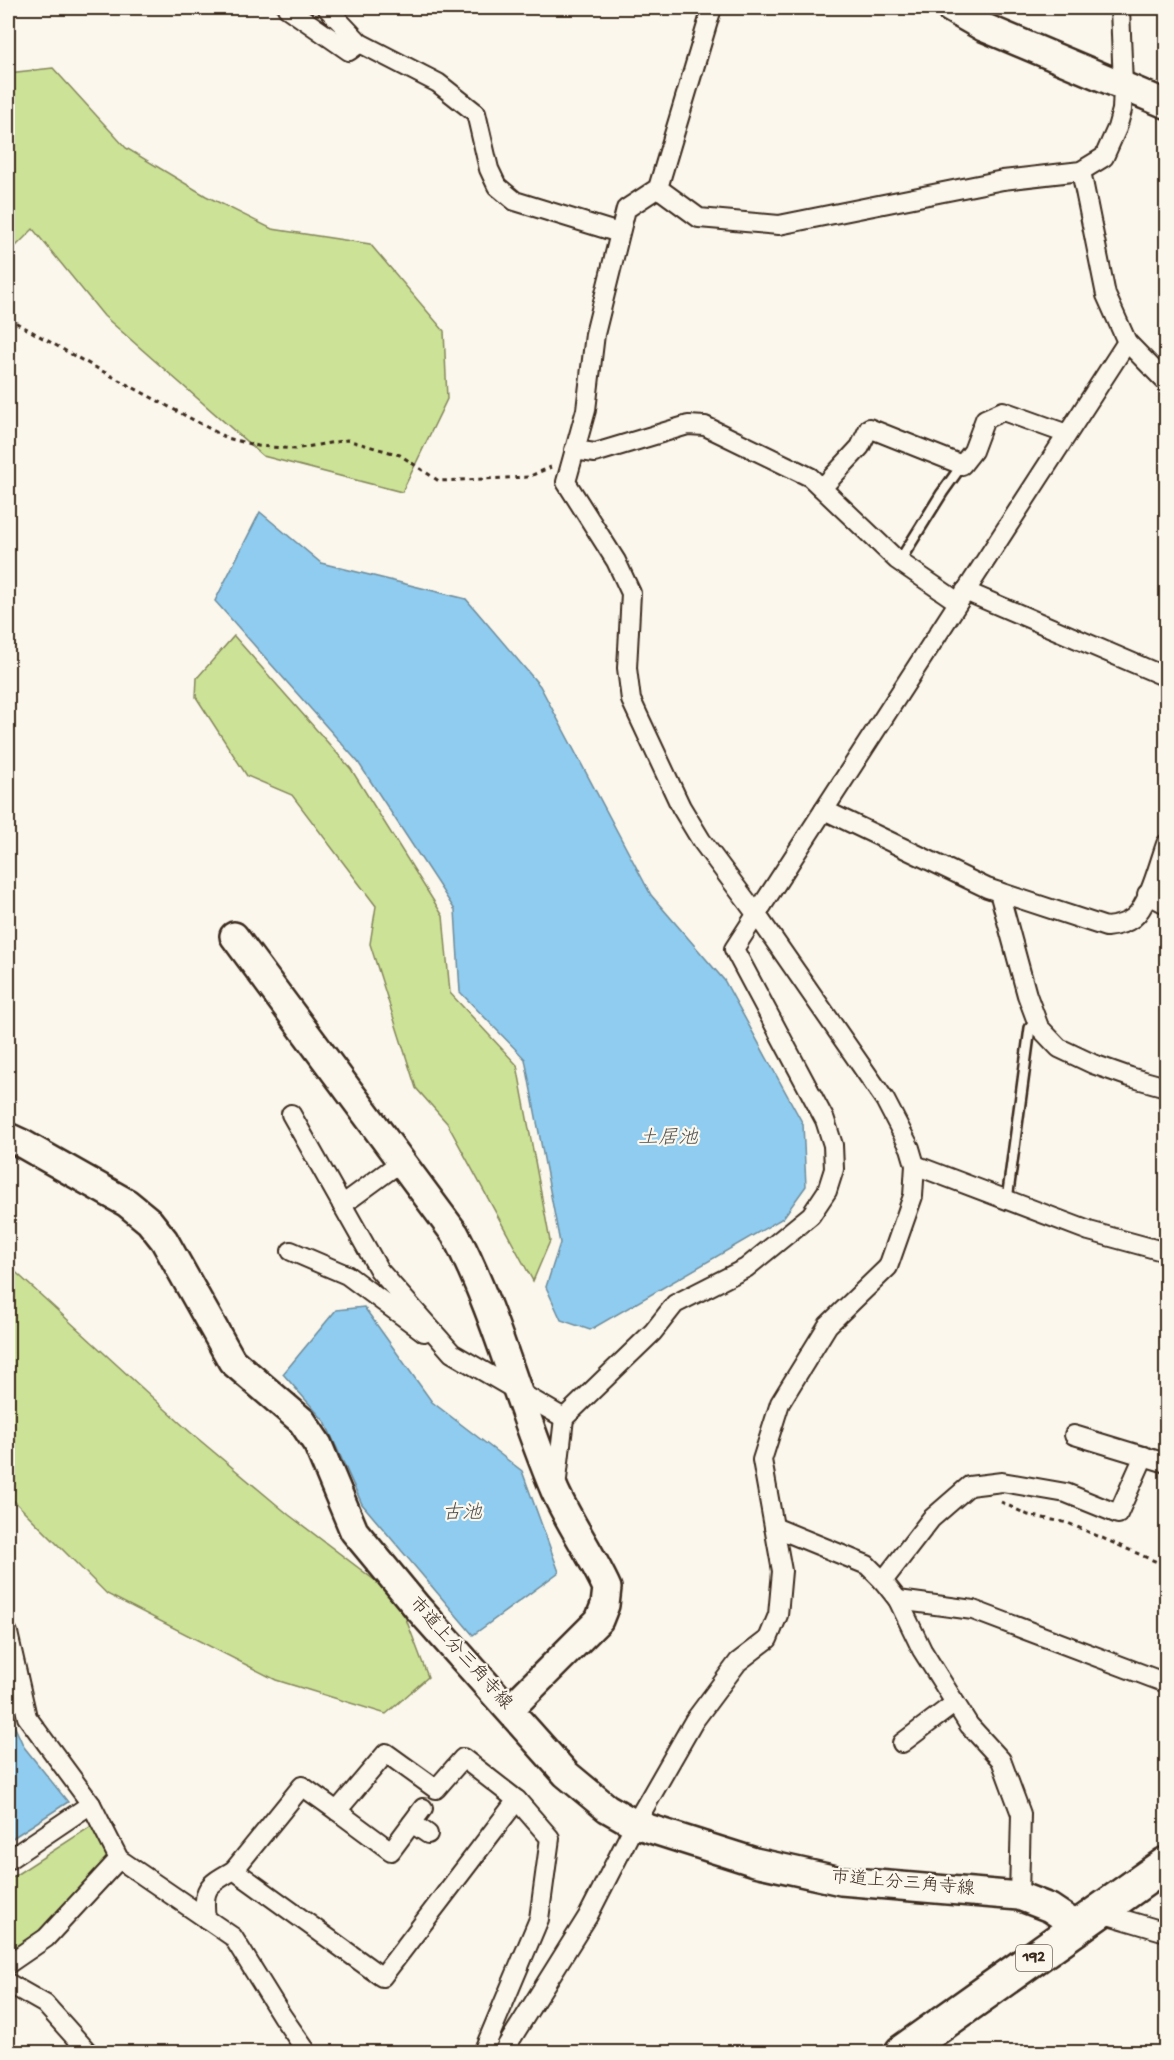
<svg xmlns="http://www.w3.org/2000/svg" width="1174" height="2060" viewBox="0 0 1174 2060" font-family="'Gochi Hand','Klee One',sans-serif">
<rect width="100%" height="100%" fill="#fbf7ec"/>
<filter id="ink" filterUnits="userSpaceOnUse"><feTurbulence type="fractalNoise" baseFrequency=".0167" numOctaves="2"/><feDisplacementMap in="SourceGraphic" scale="12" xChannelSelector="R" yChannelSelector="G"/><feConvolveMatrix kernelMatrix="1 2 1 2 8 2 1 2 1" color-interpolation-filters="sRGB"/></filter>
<g filter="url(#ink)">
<!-- green -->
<g fill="#cce297" stroke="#84865a" stroke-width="1.5">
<path d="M53,68L126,148L206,196L272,229L370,244L444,331L447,399L402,492L263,456L104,316L33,229L8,254V73Z"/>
<path d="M234,636L351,769L443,916L450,993L517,1065L550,1241L533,1281L447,1123L416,1088L370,944L376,906L292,795L247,776L196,697L197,678Z"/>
<path d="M8,1265L190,1432L289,1515L398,1598L428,1677L386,1714L276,1680L107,1594L8,1495Z"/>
<path d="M96,1823L114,1859L44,1936L8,1960V1880Z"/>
</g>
<!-- water -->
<g fill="#8fccef" stroke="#6d8b9b" stroke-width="1.5">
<path d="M260,512L321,563L466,599L540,686L651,895L724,980L803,1124L806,1186L783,1218L590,1330L561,1320L546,1287L560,1243L525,1059L460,992L455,910L358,762L215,601Z"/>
<path d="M364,1307L432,1402L522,1471L559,1572L473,1635L362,1504L325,1422L283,1374L336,1310Z"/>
<path d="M8,1712L24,1747L68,1802L8,1841Z"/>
</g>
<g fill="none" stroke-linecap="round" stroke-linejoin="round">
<!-- lane casing -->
<g stroke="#3b2a1e" stroke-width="14">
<g id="lane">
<path d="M899,562L942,493L962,465"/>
<path d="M1007,1200L1030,1028L1036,1020"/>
</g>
</g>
<!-- street casing -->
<g stroke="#3b2a1e" stroke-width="22">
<g id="street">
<path d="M287,8L349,51L360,43"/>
<path d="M327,8L360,43L438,83L476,113L489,169L497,186L515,201L619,233"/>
<path d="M1081,171L1106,295L1127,342L1166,382"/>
<path d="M658,188L699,218L779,225L1003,180L1081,171L1104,157L1117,128L1122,110L1123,86L1120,8"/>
<path d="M574,450L595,453L688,425L705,426L810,477L897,560L958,602"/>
<path d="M822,488L860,447L869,428L962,465L973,451L985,419L1003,411L1067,434"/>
<path d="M965,591L1166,677"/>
<path d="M824,810L987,888L1106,927C1116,926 1125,924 1133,918C1149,905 1159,863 1166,844"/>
<path d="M999,892L1027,995L1039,1027L1059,1048L1093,1064L1130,1077L1166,1087"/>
<path d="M1147,894L1166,904"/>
<path d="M291,1114L379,1270L452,1353L564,1418L653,1332L675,1304L746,1268L811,1215L827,1191L834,1169L833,1145L825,1120L734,949L1127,342"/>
<path d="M915,1165L1089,1231L1166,1252"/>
<path d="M342,1205L402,1161"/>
<path d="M291,1251L347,1275L424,1332"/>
<path d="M1074,1435L1166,1463"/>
<path d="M556,1488L564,1418"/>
<path d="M774,1527L867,1565L883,1581L898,1600L922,1650L969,1725L1001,1760L1021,1814L1019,1896"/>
<path d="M883,1581L931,1519L969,1486L1002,1482L1066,1493L1118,1514L1144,1456"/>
<path d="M898,1600L973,1610L1166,1683"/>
<path d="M8,1633L27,1717L91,1804L119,1859L233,1937L282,2016L307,2052"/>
<path d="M902,1743L955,1703"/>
<path d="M337,1811L391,1851L423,1808"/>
<path d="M412,1823L428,1834"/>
<path d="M8,1860L91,1804"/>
<path d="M234,1870L302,1786L337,1811L386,1753L436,1789L463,1758L517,1800L550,1838L539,1919L483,2052"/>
<path d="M1098,1912L1166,1932"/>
<path d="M206,1919C202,1887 208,1885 234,1870L382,1977L517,1800"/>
<path d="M8,1964L46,1938L119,1859"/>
<path d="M8,1983L45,2004L88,2052"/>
<path d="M503,2052L588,1916L635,1824L694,1721L738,1662L768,1639L778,1615L782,1571L762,1460L780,1403L828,1325L888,1267L913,1196L915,1165L910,1148L885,1100L757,915L701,840L681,807L631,700L627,668L631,593L616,561L566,482L586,410L595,334L626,209L658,188L712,8"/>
</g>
</g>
<!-- secondary casing -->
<g stroke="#3b2a1e" stroke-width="32">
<g id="secondary">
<path d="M950,8L983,27L1166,104"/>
<path d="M234,936L455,1234C497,1314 519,1407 555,1491C570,1524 592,1555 607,1588L605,1605L599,1620L510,1709"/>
<path d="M8,1137L21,1143L127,1203L149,1221L164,1240L232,1361L302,1421L318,1445L354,1531L417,1607L566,1774L607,1808L635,1824L755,1862L841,1881L1019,1896L1050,1908L1077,1926"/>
</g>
</g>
<!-- highway casing -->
<g stroke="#3b2a1e" stroke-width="38">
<path id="highway" d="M902,2052L1166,1864"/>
</g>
<!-- path -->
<g stroke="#3b2a1e" stroke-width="3" stroke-dasharray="4.5 4.5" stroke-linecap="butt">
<path d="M8,318L78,358L227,438L258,446L295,449L347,440L400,455L439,481L528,477L551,467"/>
<path d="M1001,1502L1028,1515L1068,1523L1166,1566"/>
</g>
<!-- lane -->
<use href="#lane" stroke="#fbf7ec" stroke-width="9"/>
<!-- street -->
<use href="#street" stroke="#fbf7ec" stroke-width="18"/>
<!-- secondary -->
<use href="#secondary" stroke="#fbf7ec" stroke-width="27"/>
<!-- highway -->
<use href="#highway" stroke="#fbf7ec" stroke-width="33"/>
</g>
</g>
<g text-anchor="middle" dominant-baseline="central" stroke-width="4.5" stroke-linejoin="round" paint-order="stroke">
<!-- shield labels -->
<rect fill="#fbf7ec" stroke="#75685c" stroke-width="1.5" x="1016" y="1945" width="36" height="26" rx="4.5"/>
<g font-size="16" font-weight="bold" fill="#3b2a1e">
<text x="1034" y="1958">192</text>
</g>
<!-- street labels -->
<g font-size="18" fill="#3b2a1e" stroke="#fbf7ec">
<text transform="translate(460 1654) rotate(48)">市道上分三角寺線</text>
<text transform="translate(903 1884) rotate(5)">市道上分三角寺線</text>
</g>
<!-- water labels -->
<g font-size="20" font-style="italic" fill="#505252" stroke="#fbf7ec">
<text x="668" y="1139">土居池</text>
<text x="462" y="1514">古池</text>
</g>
</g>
<!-- margin -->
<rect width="1174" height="2060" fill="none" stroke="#fbf7ec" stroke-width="30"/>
<rect x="15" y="15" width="1144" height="2030" fill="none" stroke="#3b2a1e" stroke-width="2" filter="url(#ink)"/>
</svg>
